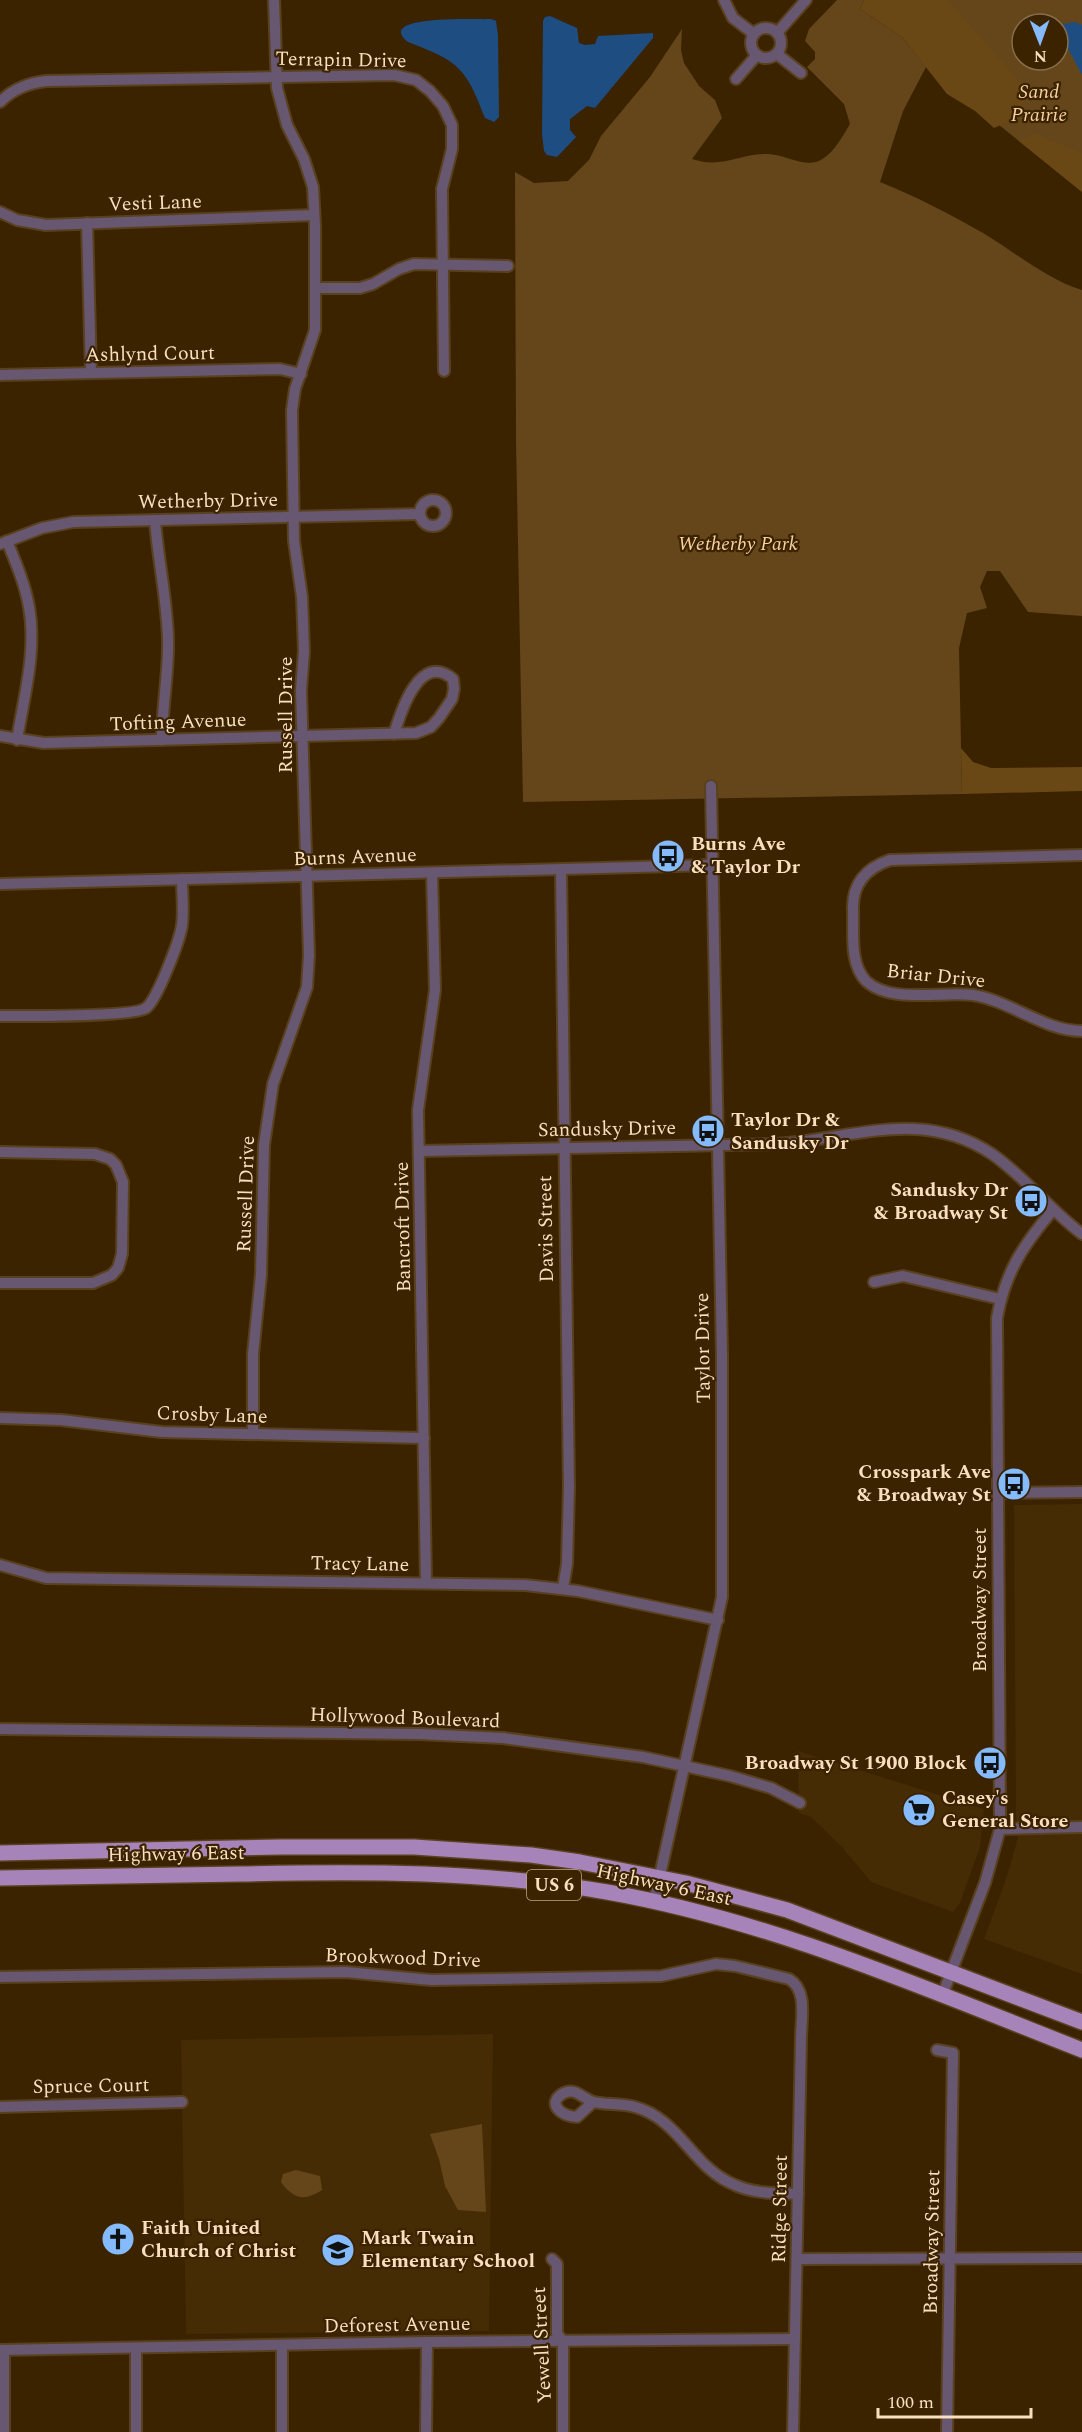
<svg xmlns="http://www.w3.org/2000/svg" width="1082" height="2432" viewBox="0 0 1082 2432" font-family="Spectral,serif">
<rect width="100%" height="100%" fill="#3b2300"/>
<!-- built -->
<g fill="#462c04">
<path d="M1082,1504V1974L984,1939L1005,1882L1018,1838L1016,1814L1014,1505Z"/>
<path d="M798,1751L984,1809L980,1847L960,1903L953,1912L871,1882L841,1846L811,1817L799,1813Z"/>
<path d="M493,2034L489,2331L186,2334L181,2040Z"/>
</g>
<!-- green -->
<g fill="#65461a" fill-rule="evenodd">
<path d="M837,0H864L860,9L903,38L926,67L903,111L880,182C915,196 950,214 983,233C1015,252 1046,279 1082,290V616L1028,612L1000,571H987L980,587L987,608L967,613L959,648L962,794L523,802L516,440L515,172L534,183L568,181L589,160L601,136L650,77L682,29L681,50L684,63L699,86L715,100L722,118L692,159C722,169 737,154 766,154C782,153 800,166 816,162C832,157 842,137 850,124L844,104L807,67L815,59V52L805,41L809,29Z"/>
<path d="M932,0H1082V192L952,87ZM1022,24H1058V60H1022Z"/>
<path d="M482,2124L486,2212L458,2210L445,2186L439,2159L430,2134Z"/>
<path d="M296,2170L320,2176L322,2190C305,2201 294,2200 281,2182L283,2174Z"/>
</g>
<!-- forest -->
<g fill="#6a4815">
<path d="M864,0H947L1028,91L1019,117L994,128L975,111L947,94L903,38L860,9Z"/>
<path d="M1035,134L1082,153V192L1019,141Z"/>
<path d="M961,748L973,762L991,768L1082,767V791L962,794Z"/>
</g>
<!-- water -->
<g fill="#1e4d81">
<path d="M550,16L577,28L579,43L585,45L595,44L598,36L653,33V38L595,108L587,106L570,119V130L576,137L557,157L547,155L544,151L542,134L543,21L545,17Z"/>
<path d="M491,19L496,21L498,35L499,117L494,122L485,118C466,67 458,61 408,42C373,14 481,20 491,19Z"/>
<path d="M1075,22L1082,25V75L1063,39V24Z"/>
</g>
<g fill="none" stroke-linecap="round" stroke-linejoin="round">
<!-- minor casing -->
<g stroke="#59411f" stroke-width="14">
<g id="minor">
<path d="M724,0L733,18L754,34"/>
<circle cx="766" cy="43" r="15"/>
<path d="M777,33L806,0"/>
<path d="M777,54L801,73"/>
<path d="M736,79L757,55"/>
<path d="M0,102C13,89 28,83 46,81L394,75L416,80L430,91L443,106L452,125V149L442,189L444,371"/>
<path d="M0,212L17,220L46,225L314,215"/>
<path d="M87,223L91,373"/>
<path d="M316,288H360L373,284L399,269L414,264L508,266"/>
<path d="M0,375L280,369L301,374"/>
<circle cx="433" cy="513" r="13"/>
<path d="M155,520C158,560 167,599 168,639C169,672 162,706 162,740"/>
<path d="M7,541C16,563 25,584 29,607C37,651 24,696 17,740"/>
<path d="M0,544L42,528L73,522L420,514"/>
<path d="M0,736L44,743L416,733L431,727L439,718L452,699L454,689L453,679C420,651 401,711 394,734"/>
<path d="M1082,855L890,860C866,868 852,884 853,910C854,933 849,963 866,981C890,1004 942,991 973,995C1011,1001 1044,1031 1082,1031"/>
<path d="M561,869L569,1488L567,1564L563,1588"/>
<path d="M0,884L711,865"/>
<path d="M0,1016C23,1016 134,1017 146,1008C157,1000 180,940 182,925C184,910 182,894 182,879"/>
<path d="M420,1151L777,1144C853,1139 922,1107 992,1154C1025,1177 1050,1210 1082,1234"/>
<path d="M0,1152L95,1154L110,1159L116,1165L123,1182L122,1254L118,1268L112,1275L93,1283H0"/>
<path d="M874,1282L903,1276L1000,1299"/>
<path d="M0,1418L61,1420L162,1432L424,1438"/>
<path d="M253,1434V1354L261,1275L264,1145L273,1084L307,987L309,955L301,690L304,651L302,597L294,541L292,410L295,389L315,330V226L313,187L304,159L287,125L277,88L274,0"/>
<path d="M998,1493L1082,1492"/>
<path d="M0,1565L46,1578L525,1585L578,1591L718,1620"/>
<path d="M426,1583L418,1110L435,990L432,873"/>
<path d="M0,1729L420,1734L503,1738L643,1757L730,1776L771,1788L800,1803"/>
<path d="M1000,1829L1082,1827"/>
<path d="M654,1902L722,1597V1356L711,786"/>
<path d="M0,1977L346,1972L431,1980L661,1976L716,1964L735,1966L789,1979C808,1990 801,2019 801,2038L793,2432"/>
<path d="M942,1996L985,1883L1000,1829L997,1318C1005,1272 1024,1244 1053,1210"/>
<path d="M937,2050L953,2053L947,2432"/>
<path d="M593,2102L577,2117C562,2117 545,2103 564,2093C576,2087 584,2100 594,2102C605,2105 621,2103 635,2107C680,2119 693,2169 735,2185C755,2194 776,2193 798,2194"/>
<path d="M0,2107L182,2102"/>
<path d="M552,2259L557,2264V2334L563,2341V2432"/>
<path d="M797,2259L1082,2258"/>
<path d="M136,2348V2432"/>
<path d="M0,2350L427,2342L795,2339"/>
<path d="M4,2432V2350"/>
<path d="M282,2432V2345"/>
<path d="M426,2432L427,2342"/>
</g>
</g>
<!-- primary casing -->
<g stroke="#59411f" stroke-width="18">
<g id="primary">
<path d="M0,1853L281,1847H414L531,1855L580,1862L686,1883L787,1910L1082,2022"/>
<path d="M0,1878C80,1877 160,1875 240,1874C362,1871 485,1871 607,1892C772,1921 926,1989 1082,2050"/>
</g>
</g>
<!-- minor -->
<use href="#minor" stroke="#685771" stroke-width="10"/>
<!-- primary -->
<use href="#primary" stroke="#a684ba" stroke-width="15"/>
</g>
<!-- icons -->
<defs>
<g id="bus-disc" transform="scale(1.725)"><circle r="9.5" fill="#85bbfb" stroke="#3b2300"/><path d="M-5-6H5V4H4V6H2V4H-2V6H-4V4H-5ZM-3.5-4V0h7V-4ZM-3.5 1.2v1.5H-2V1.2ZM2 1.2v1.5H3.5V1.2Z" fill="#111"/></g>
<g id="supermarket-disc" transform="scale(1.725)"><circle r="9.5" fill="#85bbfb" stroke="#3b2300"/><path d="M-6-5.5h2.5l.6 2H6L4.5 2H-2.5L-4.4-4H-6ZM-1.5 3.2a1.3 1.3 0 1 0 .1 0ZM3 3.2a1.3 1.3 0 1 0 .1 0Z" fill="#111"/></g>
<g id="church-disc" transform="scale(1.725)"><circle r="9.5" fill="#85bbfb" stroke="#3b2300"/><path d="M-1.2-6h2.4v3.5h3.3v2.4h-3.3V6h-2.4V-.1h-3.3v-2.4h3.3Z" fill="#111"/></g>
<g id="school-disc" transform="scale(1.725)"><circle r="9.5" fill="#85bbfb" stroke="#3b2300"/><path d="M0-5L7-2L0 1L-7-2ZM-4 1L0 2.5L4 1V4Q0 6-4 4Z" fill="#111"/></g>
</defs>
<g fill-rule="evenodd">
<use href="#bus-disc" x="668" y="856"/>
<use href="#bus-disc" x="708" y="1131"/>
<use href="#bus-disc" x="1031" y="1201"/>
<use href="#bus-disc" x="1014" y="1484"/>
<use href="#bus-disc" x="990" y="1763"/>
<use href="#supermarket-disc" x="919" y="1810"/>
<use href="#church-disc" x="118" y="2239"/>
<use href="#school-disc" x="338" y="2250"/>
</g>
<g text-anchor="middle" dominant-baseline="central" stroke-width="4.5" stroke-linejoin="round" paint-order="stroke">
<!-- shield labels -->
<rect fill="#3b2300" stroke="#c0a786" stroke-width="1.5" x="527" y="1870" width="54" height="30" rx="4.5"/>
<g font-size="18" font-weight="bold" fill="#f9dfbf">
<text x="554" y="1885">US 6</text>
</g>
<!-- street labels -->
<g font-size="20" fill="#f9dfbf" stroke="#3b2300">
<text transform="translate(341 60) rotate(1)">Terrapin Drive</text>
<text transform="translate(155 203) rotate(-2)">Vesti Lane</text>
<text transform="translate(150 354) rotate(-1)">Ashlynd Court</text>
<text transform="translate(208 501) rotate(-1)">Wetherby Drive</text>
<text transform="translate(286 715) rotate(-90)">Russell Drive</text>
<text transform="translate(178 722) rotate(-2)">Tofting Avenue</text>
<text transform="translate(355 857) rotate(-2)">Burns Avenue</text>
<text transform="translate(936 976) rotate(6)">Briar Drive</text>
<text transform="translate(607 1129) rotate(-1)">Sandusky Drive</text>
<text transform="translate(246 1194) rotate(-88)">Russell Drive</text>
<text transform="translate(403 1227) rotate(-91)">Bancroft Drive</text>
<text transform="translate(546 1229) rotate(-91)">Davis Street</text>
<text transform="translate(703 1348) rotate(-91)">Taylor Drive</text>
<text transform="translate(212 1415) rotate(2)">Crosby Lane</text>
<text transform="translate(360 1564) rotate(1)">Tracy Lane</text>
<text transform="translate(980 1600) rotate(-90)">Broadway Street</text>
<text transform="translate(405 1718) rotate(2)">Hollywood Boulevard</text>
<text transform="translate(176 1854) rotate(-1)">Highway 6 East</text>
<text transform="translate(664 1885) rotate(12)">Highway 6 East</text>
<text transform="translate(403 1958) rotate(2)">Brookwood Drive</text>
<text transform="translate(91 2086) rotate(-1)">Spruce Court</text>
<text transform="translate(780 2209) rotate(-89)">Ridge Street</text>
<text transform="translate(932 2242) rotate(-89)">Broadway Street</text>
<text transform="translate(397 2325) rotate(-1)">Deforest Avenue</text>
<text transform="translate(542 2345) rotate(-93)">Yewell Street</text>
</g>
<!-- park labels -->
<g font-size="20" font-style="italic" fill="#f9d1a0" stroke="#3b2300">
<text x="1039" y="92">Sand<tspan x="1039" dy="23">Prairie</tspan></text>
<text x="738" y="544">Wetherby Park</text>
</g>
<!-- poi labels -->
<g font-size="20" font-weight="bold" fill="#f9dfbf" stroke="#3b2300" text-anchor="start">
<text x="691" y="844">Burns Ave<tspan x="691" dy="23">&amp; Taylor Dr</tspan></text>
<text x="731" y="1120">Taylor Dr &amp;<tspan x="731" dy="23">Sandusky Dr</tspan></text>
<text x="1008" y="1190" text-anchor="end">Sandusky Dr<tspan x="1008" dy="23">&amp; Broadway St</tspan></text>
<text x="991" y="1472" text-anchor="end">Crosspark Ave<tspan x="991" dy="23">&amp; Broadway St</tspan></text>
<text x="967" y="1763" text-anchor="end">Broadway St 1900 Block</text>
<text x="942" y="1798">Casey's<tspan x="942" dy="23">General Store</tspan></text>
<text x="141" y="2228">Faith United<tspan x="141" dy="23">Church of Christ</tspan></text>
<text x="361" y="2238">Mark Twain<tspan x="361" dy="23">Elementary School</tspan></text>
</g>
</g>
<!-- north arrow -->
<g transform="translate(1040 42) rotate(179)"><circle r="28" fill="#3b2300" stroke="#876e4c" stroke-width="1.5"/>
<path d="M0-4.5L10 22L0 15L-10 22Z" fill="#85bbfb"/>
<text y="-9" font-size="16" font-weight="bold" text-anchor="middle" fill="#f9dfbf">N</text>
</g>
<!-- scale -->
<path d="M878 2408v9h153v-9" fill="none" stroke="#f9dfbf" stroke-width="3"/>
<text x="887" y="2408" font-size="18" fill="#f9dfbf" stroke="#3b2300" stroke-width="4.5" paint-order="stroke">100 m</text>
</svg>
